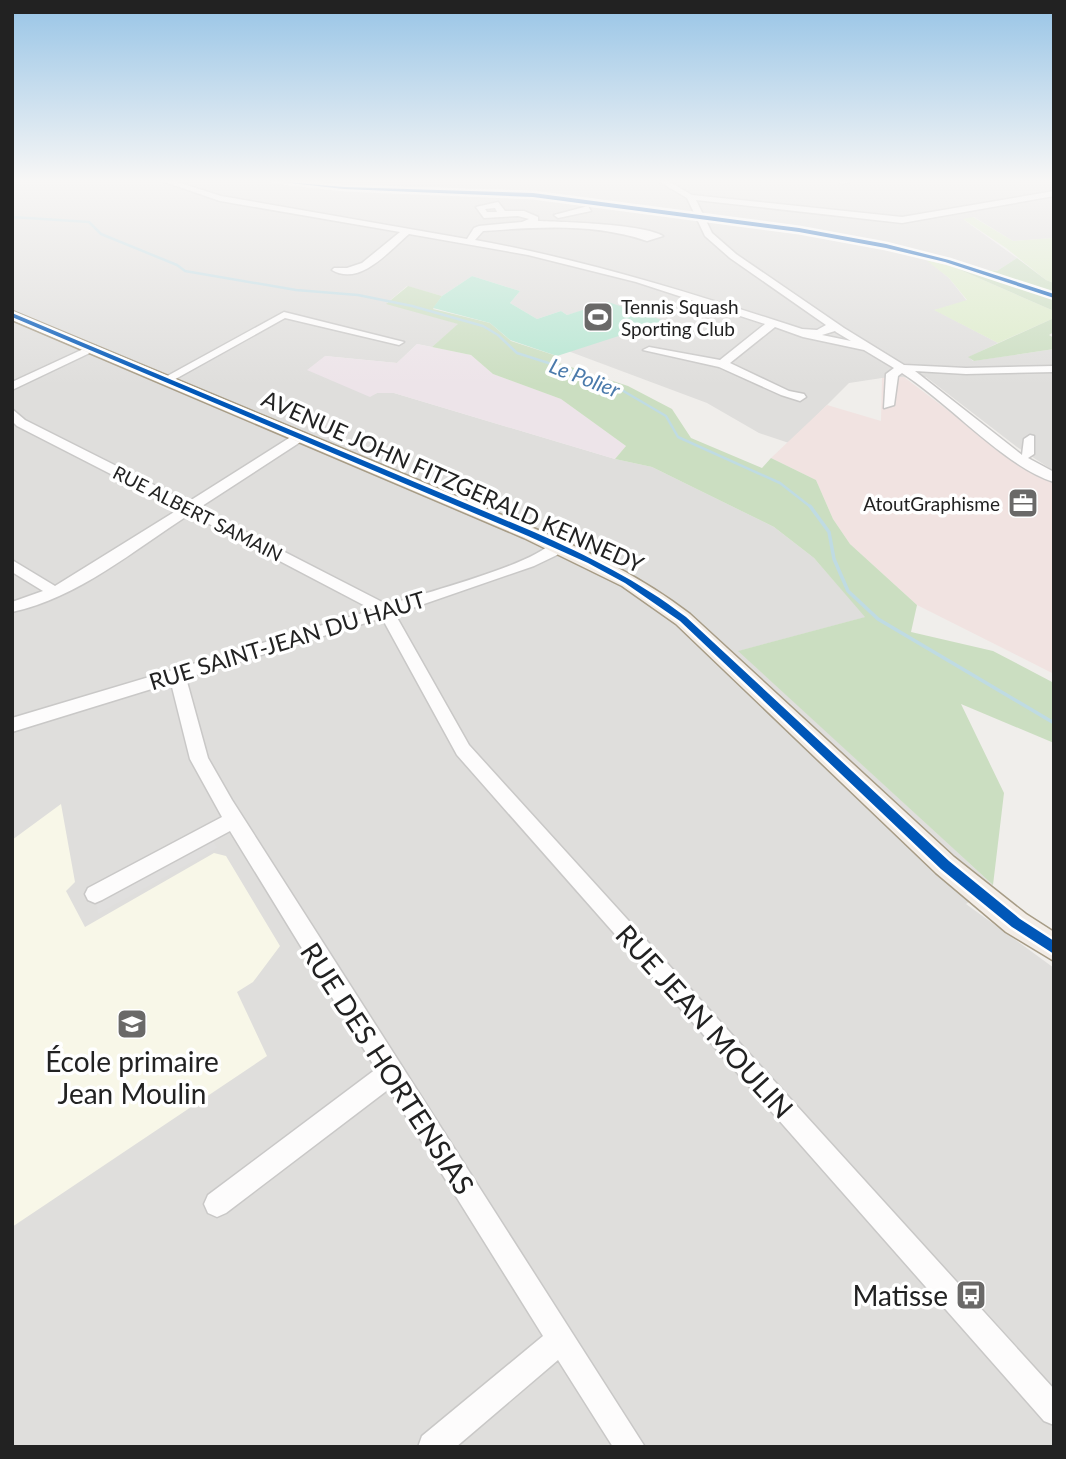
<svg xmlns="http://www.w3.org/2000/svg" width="1066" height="1459" viewBox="0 0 1066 1459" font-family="Lato,sans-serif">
<rect width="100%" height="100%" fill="#f0eeeb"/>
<!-- residential -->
<path fill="#dfdedc" d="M12,181H1054V238L1013,241L974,217L964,220L1017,258L997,271L951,266L927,260L949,278L967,301L935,310L998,343L969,357L973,361L1054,349V471L1017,447L926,377L882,378L849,383L789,443L759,433L707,403L568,351L664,321L599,303L592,308L567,315L561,311L537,319L510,303L520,291L472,276L442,296L407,286L387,303L459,324L432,347L417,344L397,363L325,356L370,396L377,393H394L615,459L652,467L774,527L814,558L866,617L739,651L993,885L966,904L1054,968V1447H12Z"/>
<!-- commercial -->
<path fill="#f1e3e1" d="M904,377L1004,453L1054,484V674L917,605L850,544L833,519L816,480L771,458L827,405L881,421L882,378Z"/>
<!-- industrial -->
<path fill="#ede4e9" d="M417,344L471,355L493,374L561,399L626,446L615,459L394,393H377L370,397L307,370L325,356L397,363Z"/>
<!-- education -->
<path fill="#f8f7e8" d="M61,804L75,882L66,891L85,927L214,853L226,856L280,946L253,982L237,992L267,1056L12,1227V840Z"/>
<!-- grass -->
<g fill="#ddeccb">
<path d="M973,217L1013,241L1054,238V283L1046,280L1006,248L963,219Z"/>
<path d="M926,260L951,266L1054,311V318L998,343L934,310L967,300L949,278Z"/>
</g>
<!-- forest -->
<g fill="#cbdec1">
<path d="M1017,258L1046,280L1054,283V311L951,266L997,271Z"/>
<path d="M408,286L442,296L433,309L490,323L511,341L557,356L553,361L628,386L672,409L691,438L762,468L771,458L816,480L833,519L850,544L917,605L911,632L993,651L1054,683V743L961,704L1004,793L993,885L738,651L865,617L814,558L774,527L652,467L615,459L626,446L561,399L493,374L471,355L432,347L458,324L386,304Z"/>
<path d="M1054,318V332L1049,335L1054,338V349L974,361L968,357Z"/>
</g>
<!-- pitch -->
<path fill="#b7e6d2" d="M472,276L520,291L510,303L537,319L561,311L567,315L608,302L665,321L557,356L510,340L490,323L433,308L442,296Z"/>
<!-- parking -->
<path fill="#e0dfde" d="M210,833L217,848L98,914L95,894Z"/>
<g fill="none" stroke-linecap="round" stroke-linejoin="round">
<!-- stream-far1 -->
<path stroke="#bfdbe3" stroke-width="2.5" d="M12,217L89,222L101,234L177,265L185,271L296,290L358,295L412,306L483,326L498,335L517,353L608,382L666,416L678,437L780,483L812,508"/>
<!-- stream -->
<path stroke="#bfdbe3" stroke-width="3.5" d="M810,506L829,532L834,559L848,591L878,619L1054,723"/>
<!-- minor casing -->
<g stroke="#c9c8c7" stroke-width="3">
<g id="minor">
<path d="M162,181H174L221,196L467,239L474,228L479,226L522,222L529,219L518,216L484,218L476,207L498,202L505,211H524L538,217V221C565,222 643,224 663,236L647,241C594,223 539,227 483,231L475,240C587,260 694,294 802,329L817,330L826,325L730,258L705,236L687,198L658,181H668L692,195L902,217L1054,191V196L902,223L696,200L712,233L736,254L844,328L904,365L966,368L1054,366V372L966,374L915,371L1022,455L1024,439L1030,435L1034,436V454L1028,458L1054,472V482C1005,467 948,402 902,373L898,376L894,405L884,408L886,374L894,368L864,350L803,337L775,327L730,363L789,391L804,394L806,397L800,401L781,395L719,367L643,350L649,347L720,360L765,324L636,282L528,255L409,234C390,250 360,287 332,270L334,268H347L362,263L400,232L220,201ZM495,208L497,212H487L485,209ZM835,331L836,332L851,341L822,335Z"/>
<path d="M838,181H855L841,184Z"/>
<path d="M588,206L591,211L558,218L554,215Z"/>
<path d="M284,312L404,342L399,345L285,318L170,382L160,380Z"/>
<path d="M92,345L96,346V350L12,390V382Z"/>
<path d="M12,409L25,420L188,502L297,433H305V439L199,508L388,605C420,594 536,564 552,542H562L564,545L557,555L534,566L395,614L469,745L1054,1389V1425L1044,1421L457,755L382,618L186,678L208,758L232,800L645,1447H613L558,1360L456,1447H418L422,1436L543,1336L389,1089L226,1213L217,1217L208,1213L204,1204L208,1195L376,1069L230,831L102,900L95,903L88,900L85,894L88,888L222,817L190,759L171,683L12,732V718L373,610L190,514C134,550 78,598 12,612V602L43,591L12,572V560L55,586L179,509L17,426L12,421Z"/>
</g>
</g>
<!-- major casing -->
<g stroke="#a79c86" stroke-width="3">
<path id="major" d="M12,311L538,530C592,553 643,578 690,614L954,857L1026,914L1054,932V961L1006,932L936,873L676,624L622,586L524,538L12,320Z"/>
</g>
<!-- minor -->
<use href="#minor" fill="#fdfcfc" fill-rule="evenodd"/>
<!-- major -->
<use href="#major" fill="#f3ede7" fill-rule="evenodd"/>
<!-- cycleway casing -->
<g stroke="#fff" stroke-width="5">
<g id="cycleway">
<path d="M273,181L344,187L533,193L799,228L886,244L949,260L1054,294V298L945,262L886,248L799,232L533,197L344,189Z"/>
<path d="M12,313L534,532C588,556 639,581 686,617L949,861L1020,919L1054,941V954L1012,927L941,869L680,621L625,583L588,563L528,536L12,317Z"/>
</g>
</g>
<!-- cycleway -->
<use href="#cycleway" fill="#0057b8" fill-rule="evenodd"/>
</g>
<!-- sky -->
<linearGradient id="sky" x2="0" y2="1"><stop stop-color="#97c4e6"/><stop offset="0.47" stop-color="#f8f7f6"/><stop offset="1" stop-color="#f8f7f6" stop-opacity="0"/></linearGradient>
<rect width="1066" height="385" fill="url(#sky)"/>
<!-- icons -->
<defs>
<g id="stadium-square" transform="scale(1.575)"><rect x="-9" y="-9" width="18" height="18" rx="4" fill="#6a6968" stroke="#fff"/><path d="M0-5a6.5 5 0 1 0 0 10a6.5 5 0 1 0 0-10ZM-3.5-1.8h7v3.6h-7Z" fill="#fff"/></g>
<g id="office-square" transform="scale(1.575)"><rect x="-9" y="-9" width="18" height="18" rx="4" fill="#6a6968" stroke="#fff"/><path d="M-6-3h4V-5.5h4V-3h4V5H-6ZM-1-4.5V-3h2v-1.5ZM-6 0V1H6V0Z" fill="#fff"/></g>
<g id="school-square" transform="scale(1.575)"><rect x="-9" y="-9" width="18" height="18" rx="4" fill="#6a6968" stroke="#fff"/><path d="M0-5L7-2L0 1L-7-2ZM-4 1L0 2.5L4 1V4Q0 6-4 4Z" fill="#fff"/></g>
<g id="bus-square" transform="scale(1.575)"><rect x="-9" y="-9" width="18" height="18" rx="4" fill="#6a6968" stroke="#fff"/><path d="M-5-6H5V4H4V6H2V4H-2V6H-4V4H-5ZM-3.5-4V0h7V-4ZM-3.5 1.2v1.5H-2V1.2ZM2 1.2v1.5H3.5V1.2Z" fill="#fff"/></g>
</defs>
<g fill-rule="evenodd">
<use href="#stadium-square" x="598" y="317"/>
<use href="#office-square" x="1023" y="503"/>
<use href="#school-square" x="132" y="1024"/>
<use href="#bus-square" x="971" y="1295"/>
</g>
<g text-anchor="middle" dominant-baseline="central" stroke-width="7" stroke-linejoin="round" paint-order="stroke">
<!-- far-poi labels -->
<g font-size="19" fill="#222" stroke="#fff" text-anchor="start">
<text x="621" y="306">Tennis Squash<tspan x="621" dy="22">Sporting Club</tspan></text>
<text x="1000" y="503" text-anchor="end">AtoutGraphisme</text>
</g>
<!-- far-street labels -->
<g font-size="19" fill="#222" stroke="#fff">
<text transform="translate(198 513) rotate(27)">RUE ALBERT SAMAIN</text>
</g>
<!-- far-water labels -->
<g font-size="21" font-style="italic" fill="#4a7aab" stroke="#fff">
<text transform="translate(585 377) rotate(21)">Le Polier</text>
</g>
<!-- street labels -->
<g font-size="23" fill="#222" stroke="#fff">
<text transform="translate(453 481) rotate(24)">AVENUE JOHN FITZGERALD KENNEDY</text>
<text transform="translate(287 640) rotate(-17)">RUE SAINT-JEAN DU HAUT</text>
</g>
<!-- near-street labels -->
<g font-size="28" fill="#222" stroke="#fff">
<text transform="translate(705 1021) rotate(48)">RUE JEAN MOULIN</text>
<text transform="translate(388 1068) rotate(57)">RUE DES HORTENSIAS</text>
</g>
<!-- near-poi labels -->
<g font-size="28" fill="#222" stroke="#fff">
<text x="132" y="1061">École primaire<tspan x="132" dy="32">Jean Moulin</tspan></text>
<text x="948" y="1295" text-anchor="end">Matisse</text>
</g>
</g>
<!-- border -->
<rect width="1066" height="1459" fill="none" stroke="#222222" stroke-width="28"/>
</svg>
